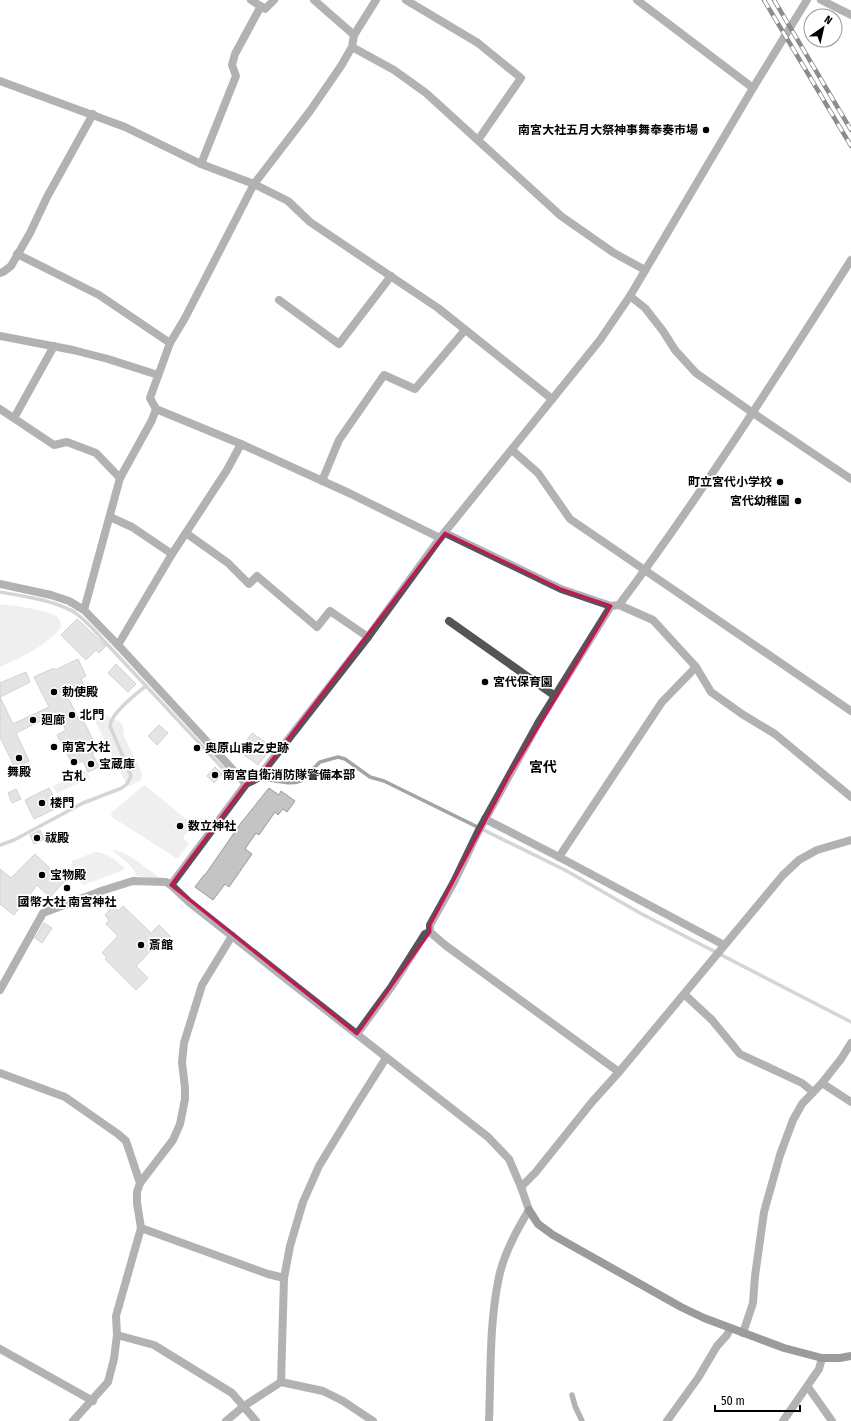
<svg xmlns="http://www.w3.org/2000/svg" width="851" height="1421" viewBox="0 0 851 1421" font-family="'Fira Sans Condensed','Noto Sans JP',sans-serif">
<rect width="100%" height="100%" fill="#fff"/>
<!-- green -->
<g fill="#dcdcdc">
<path d="M0,604C14,606 45,609 56,616C60,619 61,623 61,628C42,648 25,656 0,667Z"/>
<path d="M96,714L107,716L121,722L123,727L124,736L142,773L141,780L130,786L126,783L93,717Z"/>
<path d="M86,770L90,778L57,793L53,786Z"/>
<path d="M143,786H146L192,824V826L183,838L189,844L179,857L176,858L112,817L111,813Z"/>
<path d="M113,850C127,851 149,870 161,879L137,876C133,866 123,859 114,852Z"/>
<path d="M95,852C107,853 116,860 124,868V870L83,885L81,883L71,865L72,861Z"/>
</g>
<g fill="none" stroke-linecap="round" stroke-linejoin="round">
<!-- stream -->
<g stroke="#a3a3a3" stroke-width="3.5">
<path d="M0,592C21,596 47,599 66,608C77,612 85,621 93,629L229,775H232"/>
<path d="M269,780C279,781 292,785 301,781L320,762L338,757L345,759L370,777L384,781L565,870L640,913L851,1022"/>
<path d="M0,845L14,840L83,803L122,788L127,784L131,776L110,726C111,713 136,694 146,686"/>
</g>
</g>
<!-- building -->
<g fill="#c4c4c4" stroke="#999">
<path d="M77,619L106,646L99,653L96,650L86,660L61,635Z"/>
<path d="M78,659L86,676L81,679L85,688L73,694L64,689L80,722L83,720L96,746L92,748L94,752L92,753L99,767L88,772L83,761L73,765L57,735L66,730L58,714L54,717L53,715L16,733L29,761L15,768L0,737V697L13,724L49,707L34,677L54,668L55,670Z"/>
<path d="M116,664L136,684L128,692L108,673Z"/>
<path d="M26,672L30,682L0,697V683Z"/>
<path d="M159,725L168,733L157,745L148,736Z"/>
<path d="M252,733L272,747L258,765L239,751Z"/>
<path d="M215,767L222,774L214,783L207,776Z"/>
<path d="M49,788L59,807L34,819L25,800Z"/>
<path d="M269,788L279,795L281,791L295,801L287,812L283,809L278,815L275,812L259,835L256,833L245,849L252,854L229,887L225,884L213,900L195,887L204,875H205L241,823Z"/>
<path d="M16,789L21,799L12,803L8,793Z"/>
<path d="M40,830L44,839L34,844L30,835Z"/>
<path d="M35,854L64,882L50,897L37,885L14,915L0,904V869L11,878Z"/>
<path d="M113,906L118,911L123,906L151,933L159,925L171,937L160,948L157,944L136,966L148,978L136,990L105,959L107,957L102,953L118,936L106,924L109,920L105,915Z"/>
<path d="M44,923L52,928L42,943L35,938Z"/>
</g>
<g fill="none" stroke-linecap="round" stroke-linejoin="round">
<!-- lane -->
<path stroke="#555" stroke-width="5.5" d="M572,1395L575,1406L582,1421"/>
<!-- street -->
<g stroke="#555" stroke-width="8">
<path d="M251,0L265,9L274,0"/>
<path d="M314,0L354,35"/>
<path d="M406,0L478,43L521,78L478,140"/>
<path d="M637,0L753,88"/>
<path d="M821,0L851,15"/>
<path d="M352,47L394,70L426,93L561,216L614,253L645,270"/>
<path d="M0,81L125,127L201,164L254,184L288,201L310,222L438,308L552,399"/>
<path d="M201,164L236,76L232,65L235,54L261,6"/>
<path d="M17,254L99,295L170,343"/>
<path d="M0,273L3,272L11,266L30,233L47,197L93,114"/>
<path d="M630,296L645,308L663,331L675,350L696,373L753,413L851,479"/>
<path d="M279,300L339,344L391,276"/>
<path d="M0,336L73,350L108,359L158,375"/>
<path d="M0,409L54,445L67,442L96,453L120,478"/>
<path d="M156,409L241,444L349,493L440,538"/>
<path d="M14,418L54,346"/>
<path d="M512,450L538,473L570,519L851,711"/>
<path d="M322,481L339,440L384,375L415,389L465,330"/>
<path d="M110,517L132,527L172,554"/>
<path d="M186,533L228,563L249,584L257,576L317,627L330,611L368,637"/>
<path d="M445,533L561,589L611,606L619,605C702,494 776,377 851,260"/>
<path d="M0,584L51,595L69,601L84,610L118,645L246,784"/>
<path d="M619,605L653,620L696,667L711,692L742,714L775,734L851,797"/>
<path d="M611,606L540,720L478,832L454,882L430,925V932L445,945L619,1072"/>
<path d="M84,610L120,478L152,420L156,409L150,398L170,343L185,318L254,184L310,111L341,66L352,47L354,35L376,0"/>
<path d="M449,621L555,696"/>
<path d="M118,645L172,554L227,470L241,444"/>
<path d="M485,819L559,857L724,945"/>
<path d="M559,857L662,702L696,667"/>
<path d="M171,885L246,784L258,778L368,637L440,538L600,340L630,296L753,88L807,0"/>
<path d="M0,990L43,913L104,890L133,881L166,882L171,885L189,902L280,974L488,1137L509,1159L521,1187L529,1210C516,1231 504,1253 499,1277C489,1324 491,1373 489,1421"/>
<path d="M684,994L712,1020L740,1054L802,1083L813,1092"/>
<path d="M357,1034L392,986L425,934L430,932"/>
<path d="M0,1073L65,1097L118,1134L126,1141L140,1183L137,1192V1203L141,1228L116,1316L117,1335L114,1359L108,1382L73,1421"/>
<path d="M822,1083L851,1102"/>
<path d="M140,1183L173,1140L180,1124L185,1099V1088L182,1062L184,1043L202,985L232,936"/>
<path d="M521,1187L535,1173L592,1102L619,1072L783,875L799,860L817,850L851,840"/>
<path d="M141,1228L268,1274L284,1278"/>
<path d="M743,1333L753,1303L755,1276L764,1212L780,1155L793,1120L802,1104L822,1083L841,1059L851,1043"/>
<path d="M117,1335L154,1345L232,1393L256,1421"/>
<path d="M0,1349L93,1401"/>
<path d="M281,1382L323,1391L343,1401L373,1421"/>
<path d="M808,1387L832,1421"/>
<path d="M226,1421L244,1406L281,1382L284,1278L290,1246L303,1202L319,1166L355,1107L386,1058"/>
<path d="M667,1421L698,1378L717,1346L727,1335L730,1329"/>
<path d="M783,1421L819,1369L822,1358"/>
</g>
<!-- secondary -->
<path stroke="#222" stroke-width="8" d="M529,1210L538,1224L553,1235L681,1307L704,1318L784,1348L822,1358H840L851,1356"/>
<!-- rail casing -->
<g stroke="#000" stroke-width="4.5">
<g id="rail">
<path d="M764,0L851,146"/>
<path d="M774,0L851,130"/>
</g>
</g>
<!-- rail -->
<use href="#rail" stroke="#fff" stroke-width="3" stroke-dasharray="9" stroke-linecap="butt"/>
</g>
<!-- marked area -->
<path d="M0 0H851V1421H0ZM445,533L561,589L611,606L510,774L430,925V932L357,1034L171,885L246,784L258,778Z" fill="#fff" fill-opacity=".55" fill-rule="evenodd"/>
<path fill="none" stroke="#c2185b" stroke-width="3" stroke-linejoin="round" d="M445,533L561,589L611,606L510,774L430,925V932L357,1034L171,885L246,784L258,778Z"/>
<!-- markers -->
<g fill="#000" stroke="#fff" stroke-width="1.5">
<circle cx="706" cy="130" r="4"/>
<circle cx="780" cy="482" r="4"/>
<circle cx="798" cy="501" r="4"/>
<circle cx="485" cy="682" r="4"/>
<circle cx="54" cy="692" r="4"/>
<circle cx="72" cy="715" r="4"/>
<circle cx="33" cy="720" r="4"/>
<circle cx="54" cy="747" r="4"/>
<circle cx="197" cy="748" r="4"/>
<circle cx="19" cy="758" r="4"/>
<circle cx="74" cy="762" r="4"/>
<circle cx="91" cy="764" r="4"/>
<circle cx="215" cy="775" r="4"/>
<circle cx="42" cy="803" r="4"/>
<circle cx="180" cy="826" r="4"/>
<circle cx="37" cy="838" r="4"/>
<circle cx="42" cy="875" r="4"/>
<circle cx="67" cy="888" r="4"/>
<circle cx="141" cy="945" r="4"/>
</g>
<g text-anchor="middle" dominant-baseline="central" stroke-width="3.5" stroke-linejoin="round" paint-order="stroke">
<!-- poi labels -->
<g font-size="12" font-weight="bold" fill="#000" stroke="#fff" text-anchor="start">
<text x="698" y="130" text-anchor="end">南宮大社五月大祭神事舞奉奏市場</text>
<text x="772" y="482" text-anchor="end">町立宮代小学校</text>
<text x="790" y="501" text-anchor="end">宮代幼稚園</text>
<text x="493" y="682">宮代保育園</text>
<text x="62" y="692">勅使殿</text>
<text x="80" y="715">北門</text>
<text x="41" y="720">廻廊</text>
<text x="62" y="747">南宮大社</text>
<text x="205" y="748">奥原山甫之史跡</text>
<text x="99" y="764">宝蔵庫</text>
<text x="19" y="772" text-anchor="middle">舞殿</text>
<text x="223" y="775">南宮自衛消防隊警備本部</text>
<text x="74" y="776" text-anchor="middle">古札</text>
<text x="50" y="803">楼門</text>
<text x="188" y="826">数立神社</text>
<text x="45" y="838">祓殿</text>
<text x="50" y="875">宝物殿</text>
<text x="67" y="902" text-anchor="middle">國幣大社 南宮神社</text>
<text x="149" y="945">斎館</text>
</g>
<!-- quarter labels -->
<g font-size="14" font-weight="bold" fill="#000" stroke="#fff">
<text x="543" y="767">宮代</text>
</g>
</g>
<!-- north arrow -->
<g transform="translate(823 28) rotate(34)"><circle r="19" fill="#ffffff" stroke="#999999"/>
<path d="M0-3L7 15L0 10L-7 15Z" fill="#000000"/>
<text y="-6" font-size="11" font-weight="bold" text-anchor="middle" fill="#000000">N</text>
</g>
<!-- scale -->
<path d="M715 1405v6h85v-6" fill="none" stroke="#000000" stroke-width="2"/>
<text x="721" y="1405" font-size="12" fill="#000000" stroke="#ffffff" stroke-width="3" paint-order="stroke">50 m</text>
</svg>
